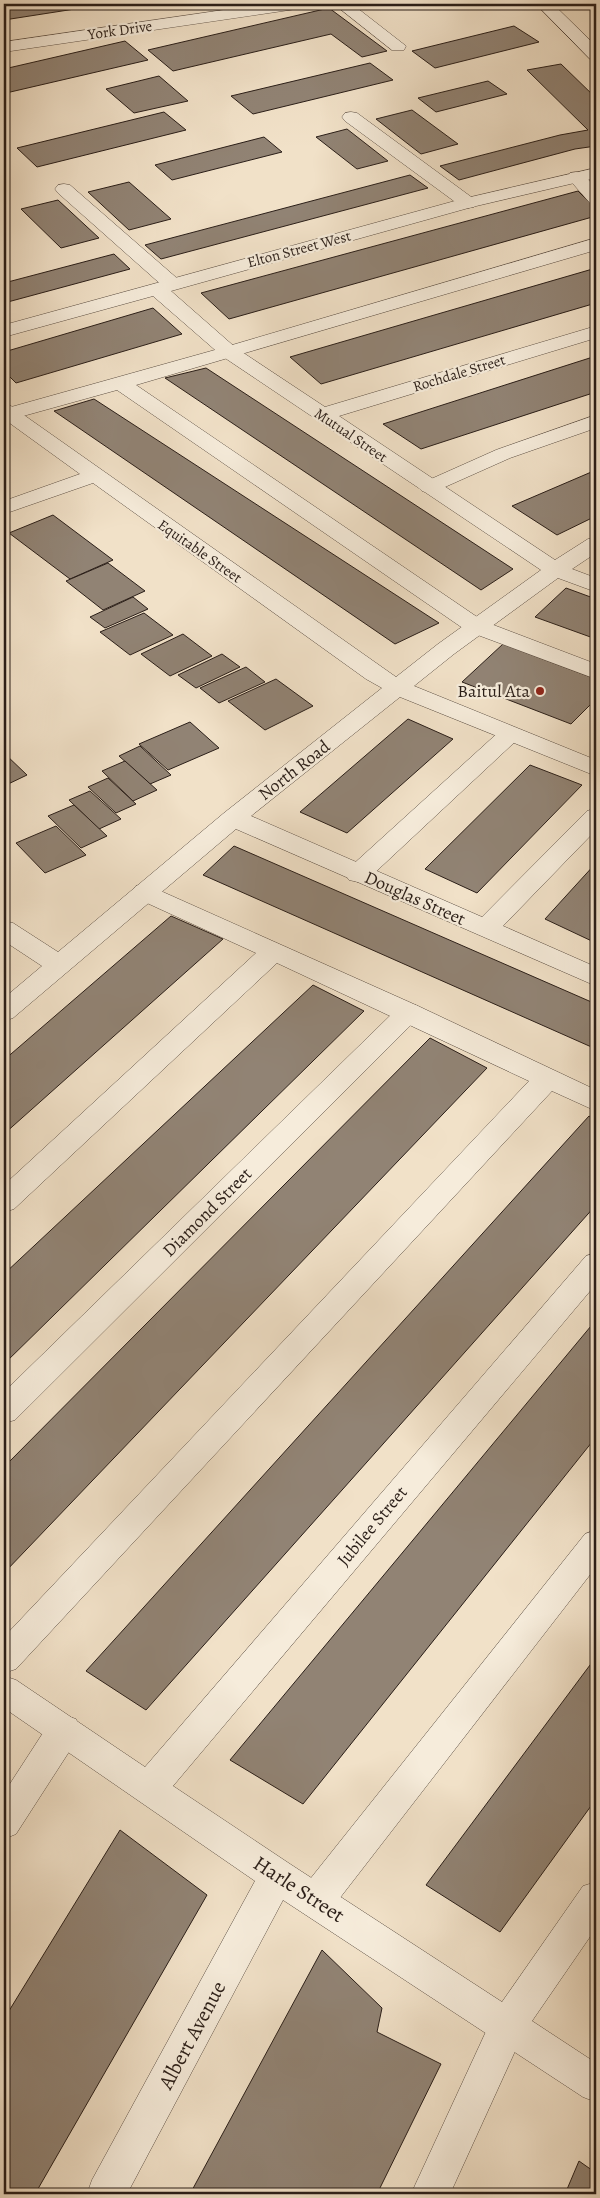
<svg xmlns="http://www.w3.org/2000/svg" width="600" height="2198" viewBox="0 0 600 2198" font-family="Alegreya,serif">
<rect width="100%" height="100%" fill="#f1e1c8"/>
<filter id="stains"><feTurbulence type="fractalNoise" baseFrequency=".004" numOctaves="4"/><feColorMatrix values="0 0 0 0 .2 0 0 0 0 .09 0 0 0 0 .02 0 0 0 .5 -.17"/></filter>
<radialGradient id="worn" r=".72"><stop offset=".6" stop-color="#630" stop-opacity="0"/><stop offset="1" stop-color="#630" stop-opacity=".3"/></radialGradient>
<!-- building -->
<g fill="#918374" stroke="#2a1e18">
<path d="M4,4H107L4,20Z"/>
<path d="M329,8L387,51L362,57L331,34L173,71L148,50Z"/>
<path d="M514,26L539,42L435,68L412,51Z"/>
<path d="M125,41L148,60L6,93L4,91V69Z"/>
<path d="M370,63L393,80L253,114L231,96Z"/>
<path d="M561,64L596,98V146L575,149L459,180L440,166L560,135L588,130L527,70Z"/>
<path d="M159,76L188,101L134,113L106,89Z"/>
<path d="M488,81L507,94L436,112L418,98Z"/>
<path d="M412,110L458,144L421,154L376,119Z"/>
<path d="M164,112L186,130L37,167L17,148Z"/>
<path d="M347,129L388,161L357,169L316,137Z"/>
<path d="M264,137L282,152L172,180L155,165Z"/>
<path d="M410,175L428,188L161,259L145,245Z"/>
<path d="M129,182L171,219L129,230L88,192Z"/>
<path d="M578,191L596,209V216L229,319L201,293Z"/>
<path d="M58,200L99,238L61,248L21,209Z"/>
<path d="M114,254L130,269L4,303V283Z"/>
<path d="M596,268V303L321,384L290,357Z"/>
<path d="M153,308L182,334L16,383L4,371V352Z"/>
<path d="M596,356V392L421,449L383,424Z"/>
<path d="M206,368L513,569L481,590L165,378Z"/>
<path d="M94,399L439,623L395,644L54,411Z"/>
<path d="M596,470V516L557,535L512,506Z"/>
<path d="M53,515L113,560L70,579L9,533Z"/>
<path d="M108,563L145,591L103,610L66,581Z"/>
<path d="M566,588L596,599V639L535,617Z"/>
<path d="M133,597L148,609L105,628L90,617Z"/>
<path d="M144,613L173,635L130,655L100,632Z"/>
<path d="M183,634L212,656L170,676L141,654Z"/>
<path d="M503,644L596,679V699L571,724L462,682Z"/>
<path d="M222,654L240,667L196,688L178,675Z"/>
<path d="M246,667L265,682L219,703L200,688Z"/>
<path d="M276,679L313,706L265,730L228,701Z"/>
<path d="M408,719L453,739L347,833L300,812Z"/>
<path d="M190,722L219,748L168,770L139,744Z"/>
<path d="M140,746L171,775L150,784L119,756Z"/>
<path d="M4,753L27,775L4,786Z"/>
<path d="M125,761L157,790L133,801L102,771Z"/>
<path d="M530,765L582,785L477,893L425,869Z"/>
<path d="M108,778L136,804L116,813L88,787Z"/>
<path d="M90,791L121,819L99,829L69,800Z"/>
<path d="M74,805L107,836L81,848L48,816Z"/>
<path d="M56,826L86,855L45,873L16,843Z"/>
<path d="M234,846L596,1004V1049L203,875Z"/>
<path d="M596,863V943L545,919Z"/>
<path d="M171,916L223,939L4,1134V1060Z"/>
<path d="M313,985L364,1011L4,1364V1274Z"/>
<path d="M430,1038L487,1068L4,1573V1467Z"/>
<path d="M589,1116L596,1120V1205L146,1710L86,1671Z"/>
<path d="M596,1320V1437L303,1804L230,1760Z"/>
<path d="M596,1657V1799L500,1932L426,1885Z"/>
<path d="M120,1830L207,1895L35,2194H4V2019Z"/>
<path d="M322,1950L382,2008L377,2032L441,2064L377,2194H190Z"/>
<path d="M579,2161L596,2173V2194H565Z"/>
</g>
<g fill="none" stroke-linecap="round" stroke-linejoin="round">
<!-- lane casing -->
<g stroke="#5c4f44" stroke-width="1">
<g id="lane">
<path d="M334,4H352L406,46L404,50H392Z"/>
<path d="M351,112L357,113L474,199L477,203L474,207L468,208L462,207L345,121L342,117L345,113Z"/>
<path d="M576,172L582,173L596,188V204L590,203L567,177L570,173Z"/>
<path d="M64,184L70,185L179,280L182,284L179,288L172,290L165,288L58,193L55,189L58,185Z"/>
<path d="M596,238V250L136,385L483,621L596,664V679L467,631L117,390L16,418L4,419V409L222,348Z"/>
<path d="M596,415V428L510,458L436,491L429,493L422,491L418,487L422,483L496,450Z"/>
<path d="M510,727L518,729L522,734L518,739L367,880L358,882L349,880L345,874L349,868L502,729Z"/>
<path d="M145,884L418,1006L596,1090V1111L552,1091L16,1669L4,1673V1637L529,1081L277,963L14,1209L4,1212V1185L256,953L136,898L132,892L136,886Z"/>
<path d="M596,1530V1567L329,1912L316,1917L303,1912L298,1900L303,1888L585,1534Z"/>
<path d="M64,1715L76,1719L81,1730L76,1741L16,1834L4,1839V1793L52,1719Z"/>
<path d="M508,2007L521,2012L527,2025L450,2194H411L495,2012Z"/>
</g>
</g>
<!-- street casing -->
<g stroke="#5c4f44" stroke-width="1">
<g id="street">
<path d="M265,4H304L302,7L296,9L4,52V42Z"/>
<path d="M596,168V178L472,207L171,291L236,348L325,407L596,326V338L339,416L555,560L588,539L596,538V553L572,569L596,578V592L558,578L454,654L414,686L596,760V776L400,697L251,816L482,917L587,811L596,808V830L503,926L596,967V986L236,829L13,1018L4,1021V998L42,966L4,941V921L13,923L58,952L224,813L382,688L366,679L93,483L4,514V501L80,474L4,419V404L11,406L396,677L438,644L541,570L222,356L153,296L4,337V325L462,199Z"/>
<path d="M409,1003L418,1006L422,1012L418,1018L15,1420L4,1423V1392L400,1006Z"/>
<path d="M596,1253V1284L173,1786L290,1864L502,2002L583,1886L596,1882V1928L532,2021L596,2063V2102L583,2097L283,1900L127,2194H87L92,2180L255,1881L4,1708V1676L16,1680L145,1767L586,1256Z"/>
</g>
</g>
<!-- secondary casing -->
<g stroke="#2a1e18" stroke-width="1">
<path id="secondary" d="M536,4H553L596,46V60L590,59Z"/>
</g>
<!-- lane -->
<use href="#lane" fill="#f6ecdb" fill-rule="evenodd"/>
<!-- street -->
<use href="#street" fill="#f6ecdb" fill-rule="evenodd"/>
<!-- secondary -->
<use href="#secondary" fill="#f6ecdb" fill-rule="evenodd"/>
</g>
<!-- markers -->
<circle fill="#8f2418" stroke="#f6ecdb" stroke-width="2" cx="540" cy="691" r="5"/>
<g text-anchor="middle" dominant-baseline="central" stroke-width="4.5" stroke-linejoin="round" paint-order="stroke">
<!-- far-street labels -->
<g font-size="15" fill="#2a1e18" stroke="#f6ecdb">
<text transform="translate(120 30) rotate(-8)">York Drive</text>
<text transform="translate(299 249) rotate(-15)">Elton Street West</text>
<text transform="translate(459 373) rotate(-17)">Rochdale Street</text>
<text transform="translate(351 435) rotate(34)">Mutual Street</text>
<text transform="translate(200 551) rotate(35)">Equitable Street</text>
</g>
<!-- poi labels -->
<g font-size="18" fill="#2a1e18" stroke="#f6ecdb" text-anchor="end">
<text x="530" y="691">Baitul Ata</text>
</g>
<!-- street labels -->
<g font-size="18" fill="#2a1e18" stroke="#f6ecdb">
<text transform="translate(294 770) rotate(-38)">North Road</text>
<text transform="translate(415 898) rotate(24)">Douglas Street</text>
<text transform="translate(207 1212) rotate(-45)">Diamond Street</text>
<text transform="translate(372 1526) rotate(-50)">Jubilee Street</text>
</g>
<!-- near-street labels -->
<g font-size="21" fill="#2a1e18" stroke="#f6ecdb">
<text transform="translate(299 1889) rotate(33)">Harle Street</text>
<text transform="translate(192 2035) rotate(-62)">Albert Avenue</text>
</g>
</g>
<!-- margin -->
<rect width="600" height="2198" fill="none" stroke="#f1e1c8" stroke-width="20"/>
<rect x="5" y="5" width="590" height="2188" fill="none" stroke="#2a1e18" stroke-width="2.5"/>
<rect x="10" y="10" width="580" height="2178" fill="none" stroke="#2a1e18"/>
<rect width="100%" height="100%" filter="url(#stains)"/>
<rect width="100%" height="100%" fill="url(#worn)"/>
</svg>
